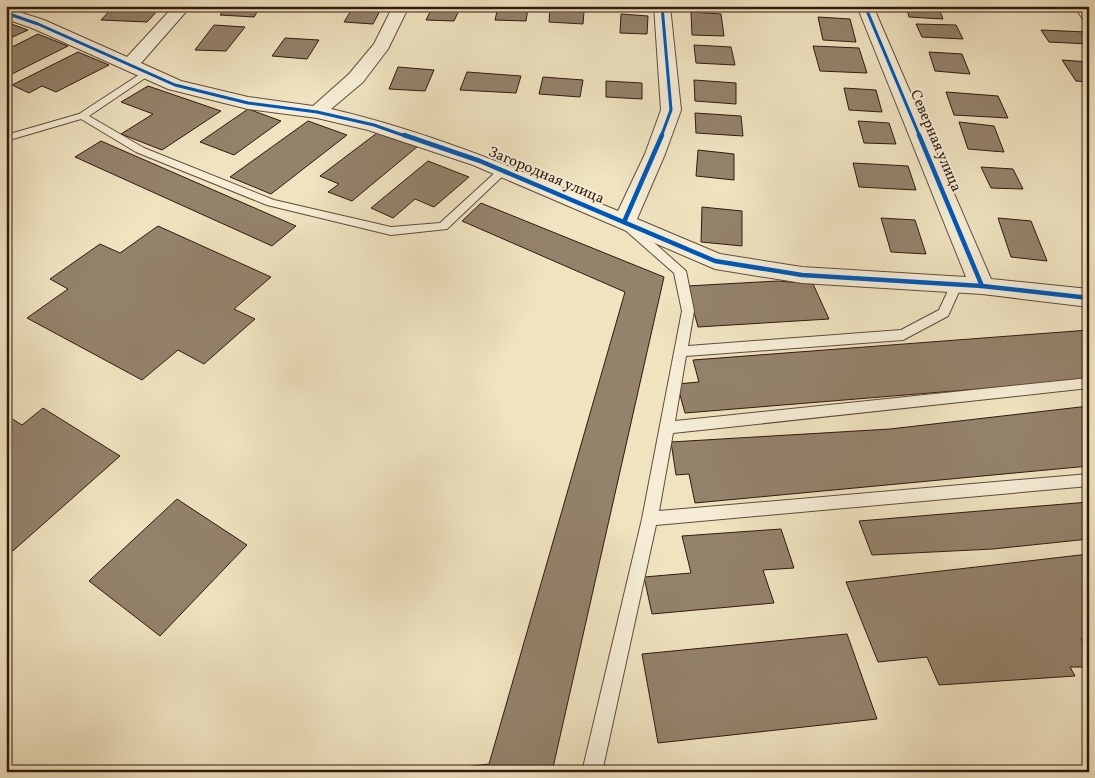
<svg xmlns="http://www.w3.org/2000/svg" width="1095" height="778" viewBox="0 0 1095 778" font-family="Vollkorn,serif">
<rect width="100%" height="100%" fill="#efe3c0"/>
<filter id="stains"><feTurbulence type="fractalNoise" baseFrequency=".004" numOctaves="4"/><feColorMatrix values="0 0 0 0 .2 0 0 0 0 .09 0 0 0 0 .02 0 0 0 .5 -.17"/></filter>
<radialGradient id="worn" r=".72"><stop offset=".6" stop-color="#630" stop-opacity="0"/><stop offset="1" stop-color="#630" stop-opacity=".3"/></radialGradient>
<!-- building -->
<g fill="#94826b" stroke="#32190e">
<path d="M114,6H133L160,8L147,22L101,20Z"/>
<path d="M227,6H261L254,17L220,15Z"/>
<path d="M354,6H365L382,7L373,24L344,22Z"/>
<path d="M433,6H461L454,21L426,20Z"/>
<path d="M815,6H842L844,11L817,10Z"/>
<path d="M906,6H938L943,19L909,17Z"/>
<path d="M498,7L528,8L526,21L495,20Z"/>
<path d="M550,10L584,12L583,24L549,22Z"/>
<path d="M691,12L721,14L724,36L692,35Z"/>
<path d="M621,14L648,16L647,34L620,33Z"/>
<path d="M818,17L850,19L856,42L823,40Z"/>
<path d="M6,22L28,30L6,40Z"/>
<path d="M916,24L956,25L963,39L922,37Z"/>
<path d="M214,25L245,27L226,51L195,50Z"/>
<path d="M1041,30L1086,32L1089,44L1049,42Z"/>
<path d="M38,34L68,46L6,77V50Z"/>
<path d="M285,38L319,40L307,59L272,56Z"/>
<path d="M694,45L731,47L735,65L696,63Z"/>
<path d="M813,46L859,48L867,73L820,71Z"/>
<path d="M78,52L109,65L56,92L42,86L29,93L12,85Z"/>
<path d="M929,52L962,54L970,74L935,71Z"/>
<path d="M1062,60L1089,62V82L1076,81Z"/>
<path d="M398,67L434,70L425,91L389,89Z"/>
<path d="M467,72L521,76L516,93L460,90Z"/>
<path d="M543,77L583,80L580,97L539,94Z"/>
<path d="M694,80L736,83V104L695,101Z"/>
<path d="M606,81L642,83V99L606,97Z"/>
<path d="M148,86L221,111L162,150L121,134L153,114L121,102Z"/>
<path d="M844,88L876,90L882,112L849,110Z"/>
<path d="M946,92L998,96L1008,118L954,115Z"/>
<path d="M248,109L281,121L234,155L200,142Z"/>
<path d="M695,113L741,116L743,136L696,133Z"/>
<path d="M308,121L347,135L271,194L230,177Z"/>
<path d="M858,121L889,123L896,144L864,143Z"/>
<path d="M959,122L994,126L1004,152L968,149Z"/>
<path d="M377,133L417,147L352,201L328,192L339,184L320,176Z"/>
<path d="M101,141L296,226L272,246L75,157Z"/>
<path d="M698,150L734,154V180L696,176Z"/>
<path d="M428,161L469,177L434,207L415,199L393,218L371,208Z"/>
<path d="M853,163L908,166L916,190L859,187Z"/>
<path d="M981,167L1013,169L1023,189L991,188Z"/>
<path d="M481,203L664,277L552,772H423L489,764L625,292L462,221Z"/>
<path d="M702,207L742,211V246L701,242Z"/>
<path d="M881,218L915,220L926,254L891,252Z"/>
<path d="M998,218L1031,221L1047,261L1011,257Z"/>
<path d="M158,226L271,277L234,309L255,319L204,364L178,350L142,380L27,318L68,289L50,279L100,244L120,253Z"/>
<path d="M778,281L813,284L829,319L698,327L687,286Z"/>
<path d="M1089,330V380L685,413L677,384L699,382L693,360Z"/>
<path d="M1089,406V466L695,503L689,474L676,475L671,442L890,429Z"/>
<path d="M43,408L120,456L6,557V415L22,425Z"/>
<path d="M177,499L247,545L160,636L89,581Z"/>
<path d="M1089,502V539L993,549L872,555L859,521Z"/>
<path d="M781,529L794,568L763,570L774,603L652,614L644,577L691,573L682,536Z"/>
<path d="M1089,554V638L1081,639L1089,652V667H1070L1075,676L939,685L927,657L878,662L846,582Z"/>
<path d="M847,634L877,719L658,743L642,654Z"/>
<path d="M794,767L795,772H754Z"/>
</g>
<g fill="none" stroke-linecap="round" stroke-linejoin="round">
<!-- service casing -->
<g stroke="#614c3a" stroke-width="2">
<g id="service">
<path d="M148,69L151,70V74L89,116L144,148L274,200L391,227L440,223L499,169L503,168L508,171L447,229L391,235L267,205L136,152L81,119L6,141V135L79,114Z"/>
<path d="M628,222L632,223L686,271L694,311L688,346L901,330L939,310L952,282L956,281L962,285L948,316L903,340L686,356L675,421L1089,378V388L673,433L659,511L1089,474V486L656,525L602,772H582L642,519L682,311L674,273L624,229L622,226Z"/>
</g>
</g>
<!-- minor casing -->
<g stroke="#614c3a" stroke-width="2">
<g id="minor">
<path d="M174,6H191L141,63L181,81L248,97L313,106L349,74L374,44L393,6H409L388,49L363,82L331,109C431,132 524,172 618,211L645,154L661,110L654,6H670L681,110L665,154L637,219L720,254L802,267L966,277L857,6H873L991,279L1089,289V307L982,294L802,283L715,269L473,165L368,130L317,118L248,109L168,89L32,28L6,19V8L44,20L127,57Z"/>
<path d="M1074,6H1089V20L1083,19Z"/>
</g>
</g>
<!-- service -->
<use href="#service" fill="#f5edd6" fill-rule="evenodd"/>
<!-- minor -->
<use href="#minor" fill="#f5edd6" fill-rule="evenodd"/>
<!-- cycleway-far1 casing -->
<g stroke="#f5edd6" stroke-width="5">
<g id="cycleway-far1">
<path d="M865,6L920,137"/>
<path d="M6,13L38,24L175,85L248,103L317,112L374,125L408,137"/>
<path d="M661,137L671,110L662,6"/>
</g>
</g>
<!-- cycleway casing -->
<g stroke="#f5edd6" stroke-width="7">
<g id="cycleway">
<path d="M404,135L480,161L715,261L802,275L982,286L1089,298"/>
<path d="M919,135L982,286"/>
<path d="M624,222L662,135"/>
</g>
</g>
<!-- cycleway-far1 -->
<use href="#cycleway-far1" stroke="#0057b8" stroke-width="3"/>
<!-- cycleway -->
<use href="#cycleway" stroke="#0057b8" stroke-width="4.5"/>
</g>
<g text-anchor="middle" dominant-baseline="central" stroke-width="4" stroke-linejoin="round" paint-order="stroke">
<!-- far-street labels -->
<g font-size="15" fill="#32190e" stroke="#f5edd6">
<text transform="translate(935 141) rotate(67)">Северная улица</text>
<text transform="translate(546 176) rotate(23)">Загородная улица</text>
</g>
</g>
<!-- margin -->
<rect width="1095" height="778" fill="none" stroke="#efe3c0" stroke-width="25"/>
<rect x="8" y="8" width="1080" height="763" fill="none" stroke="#32190e" stroke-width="2.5"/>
<rect x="12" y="12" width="1070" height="753" fill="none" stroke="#32190e"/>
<rect width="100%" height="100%" filter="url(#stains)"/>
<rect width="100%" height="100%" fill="url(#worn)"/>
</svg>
